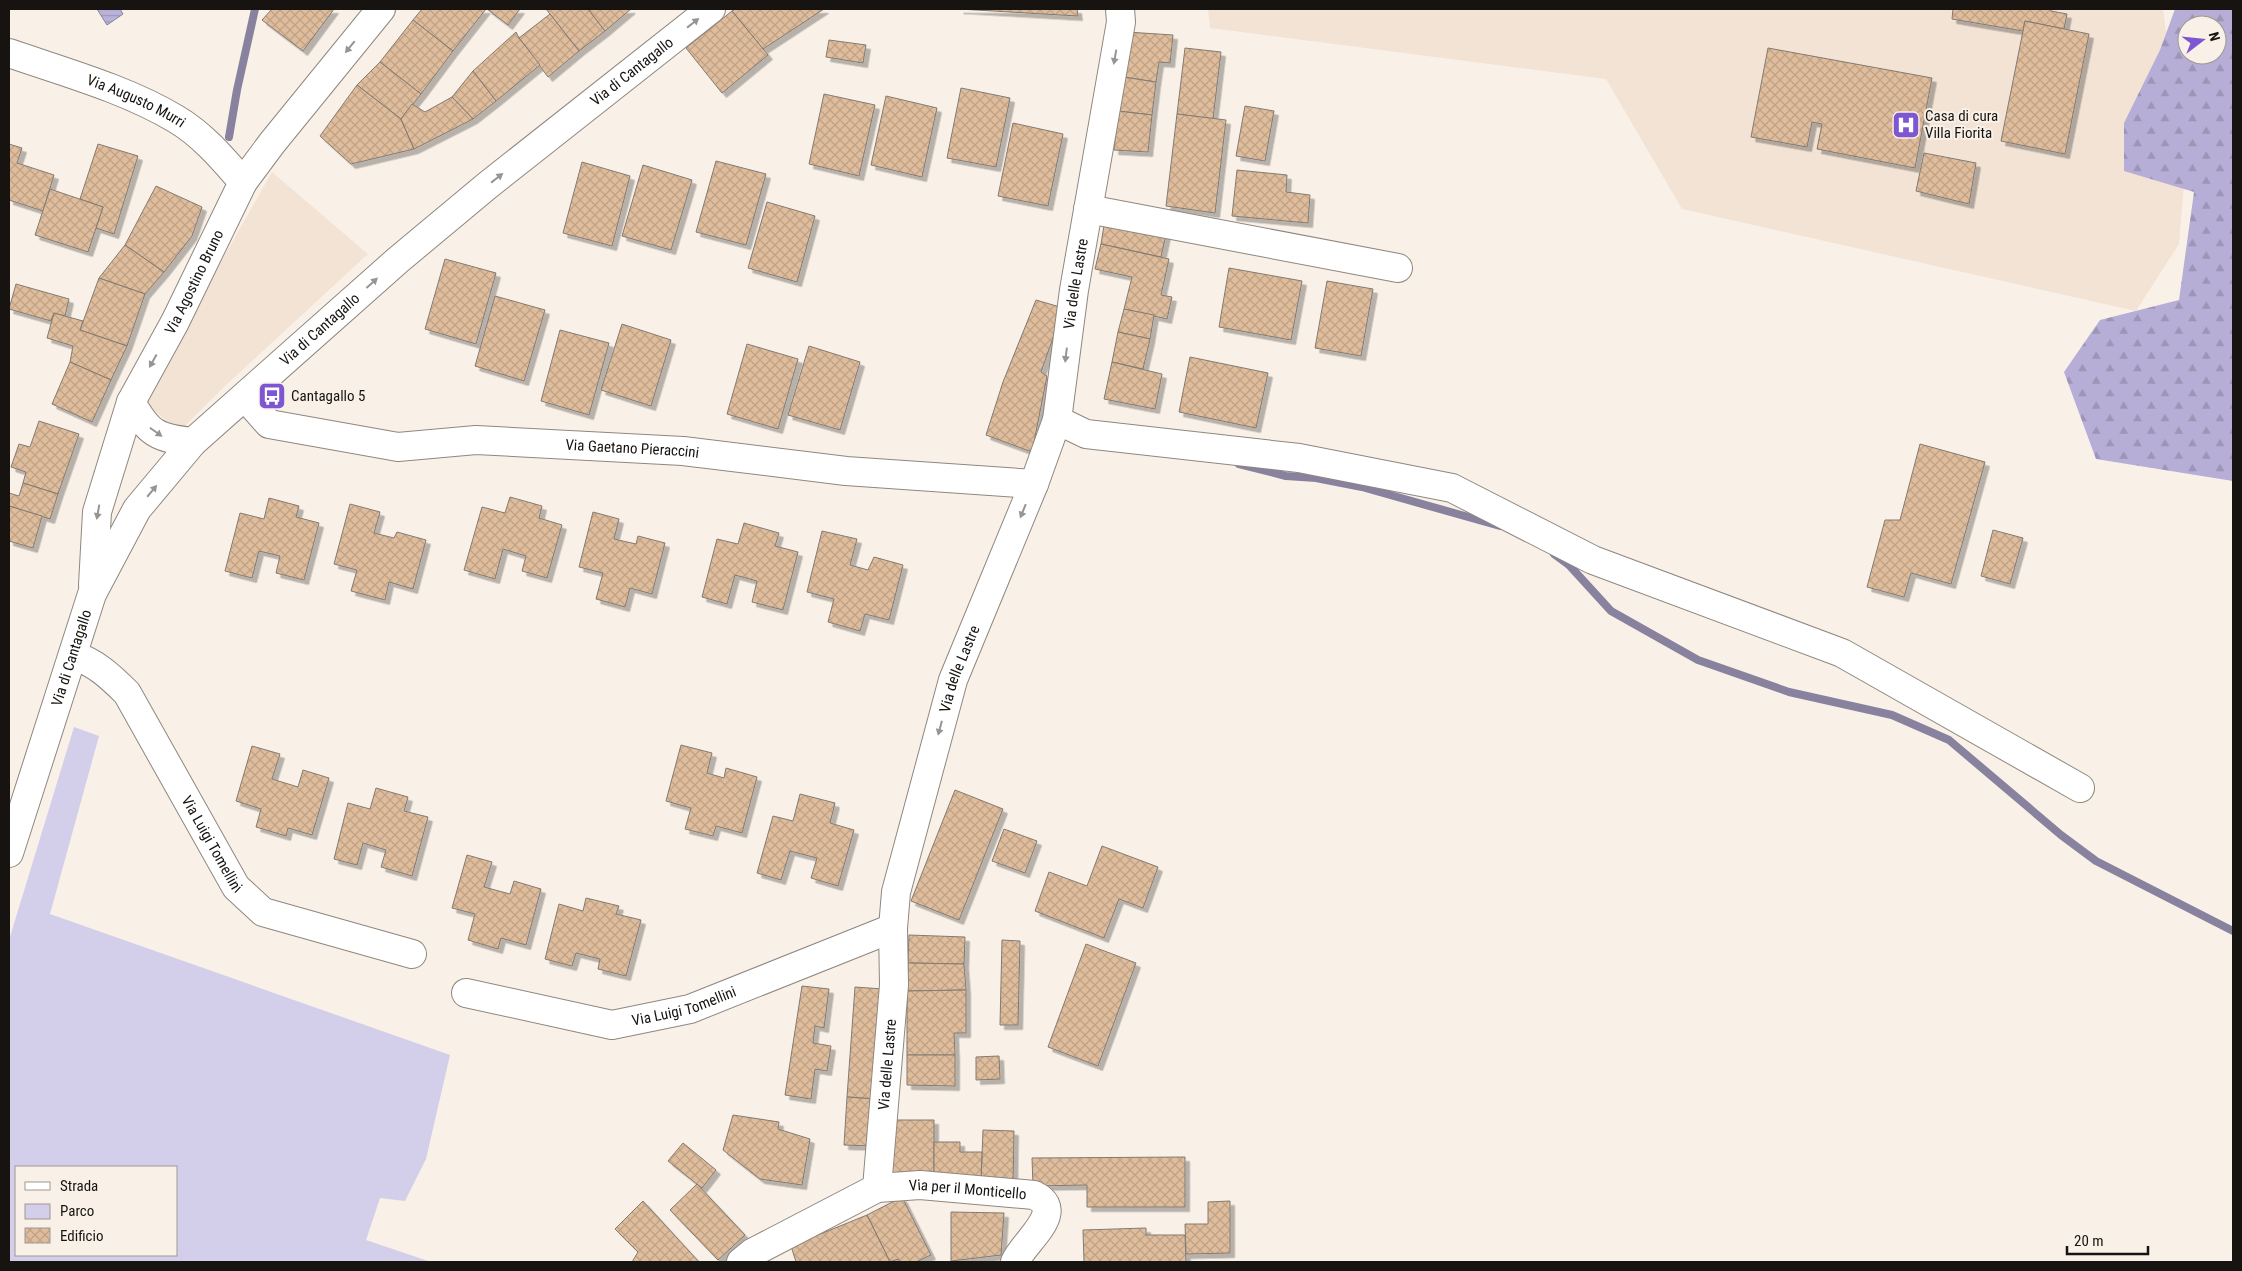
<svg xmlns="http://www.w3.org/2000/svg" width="2242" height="1271" viewBox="0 0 2242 1271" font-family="'Roboto Condensed',sans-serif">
<defs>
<pattern id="forest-firs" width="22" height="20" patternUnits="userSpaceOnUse" patternTransform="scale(1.25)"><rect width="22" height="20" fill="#b6aed6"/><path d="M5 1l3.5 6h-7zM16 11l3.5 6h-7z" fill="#9c95b7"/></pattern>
<pattern id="water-rules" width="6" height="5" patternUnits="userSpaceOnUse" patternTransform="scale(1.25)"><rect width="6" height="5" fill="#bab2db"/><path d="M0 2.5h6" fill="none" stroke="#9f98bb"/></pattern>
<pattern id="building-cross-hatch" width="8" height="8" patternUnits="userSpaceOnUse" patternTransform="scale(1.25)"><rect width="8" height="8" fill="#dfbd9c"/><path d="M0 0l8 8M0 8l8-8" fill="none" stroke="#bfa285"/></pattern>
<filter id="shadow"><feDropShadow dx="4.5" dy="4.5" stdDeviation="0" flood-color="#0004"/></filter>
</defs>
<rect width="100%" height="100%" fill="#f9f1e8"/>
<!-- built -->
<g fill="#f2e3d5">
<path d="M1208,9H2163L2185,171L2179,244L2136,311L1682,209L1606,79L1210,28Z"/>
<path d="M272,172L368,254L225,386L179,432L147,404L184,327Z"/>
</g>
<!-- green -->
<path fill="#d3cee9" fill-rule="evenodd" d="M74,727L99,736L50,914L450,1055L426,1159L405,1201L380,1198L366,1240L431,1262H9V940ZM16,1167H176V1255H16Z"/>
<!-- forest -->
<path fill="url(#forest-firs)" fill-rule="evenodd" d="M2175,9H2233V481L2096,459L2064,372L2100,320L2179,300L2194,192L2124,171V123L2160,50ZM2187,25H2217V55H2187Z"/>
<!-- water -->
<path fill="url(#water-rules)" stroke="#89829e" d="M97,9H120L123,14L107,25Z"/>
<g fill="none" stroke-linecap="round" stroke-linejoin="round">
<!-- stream -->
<g stroke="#89829e" stroke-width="8">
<path d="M229,137L237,90L255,9"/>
<path d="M1239,464L1286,476L1316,478L1362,487L1500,526"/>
<path d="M1554,554L1569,565L1611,611L1698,660L1789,692L1892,715L1949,740L2061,835L2096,861L2233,931"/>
</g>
</g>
<!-- building -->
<g fill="url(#building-cross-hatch)" stroke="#827a73" filter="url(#shadow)">
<path d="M272,9H334L303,51L262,20Z"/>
<path d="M422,9H486L453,51L413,20Z"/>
<path d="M487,9H520L508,25Z"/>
<path d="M546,9H588L605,31L579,51Z"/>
<path d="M588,9H631L605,31Z"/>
<path d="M735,9H824L763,49L732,11Z"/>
<path d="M959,9H1077L1078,16Z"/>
<path d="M1953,9H2051V11L2067,14L2064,29L2025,21L2023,31L1952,19Z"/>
<path d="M732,11L768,55L722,93L686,48Z"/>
<path d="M550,14L579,51L548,77L519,38Z"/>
<path d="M413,20L453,51L421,94L380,62Z"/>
<path d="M2025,21L2089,34L2065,154L2001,141Z"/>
<path d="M516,32L519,38L540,65L496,101L473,71Z"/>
<path d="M1127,32L1173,35L1170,63L1159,62L1156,82L1123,77Z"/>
<path d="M829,40L866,45L863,63L826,57Z"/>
<path d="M1185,48L1221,52L1213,119L1177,114Z"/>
<path d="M1768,48L1932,78L1915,168L1817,149L1822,124L1812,122L1807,147L1751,137Z"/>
<path d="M380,62L421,94L401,119L357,85Z"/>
<path d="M473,71L496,101L473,119L452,97Z"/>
<path d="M1123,77L1156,82L1152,115L1118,111Z"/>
<path d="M357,85L401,119L414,149L351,164L320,136Z"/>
<path d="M961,88L1010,98L996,167L947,158Z"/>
<path d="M824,94L875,105L859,176L809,164Z"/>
<path d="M886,96L937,108L922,177L871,165Z"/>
<path d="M452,97L473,119L414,149L401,119L412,104L425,112Z"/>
<path d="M1245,106L1274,111L1265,161L1236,156Z"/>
<path d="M1118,111L1152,115L1148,152L1114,150Z"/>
<path d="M1177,114L1226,120L1215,213L1166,206Z"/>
<path d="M1013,123L1063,134L1048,206L998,196Z"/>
<path d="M9,144L22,148L17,163L54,175L43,211L9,200Z"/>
<path d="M98,144L138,156L114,234L96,228L103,207L80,199Z"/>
<path d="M1924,153L1976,163L1969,204L1916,191Z"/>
<path d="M716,161L766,174L746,245L696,232Z"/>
<path d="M582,162L630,176L612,246L563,233Z"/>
<path d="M643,165L692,180L671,250L622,236Z"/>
<path d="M1237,170L1287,175L1286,192L1310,195L1308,223L1232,216Z"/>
<path d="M156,186L202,207L192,236L164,272L125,245Z"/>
<path d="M50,189L103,207L88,252L35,235Z"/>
<path d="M767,202L815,216L797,282L748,268Z"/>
<path d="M1105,219L1166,234L1161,257L1101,244Z"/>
<path d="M1101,244L1169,259L1161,295L1172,297L1167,319L1124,309L1132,277L1095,269Z"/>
<path d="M125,245L164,272L145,294L99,278Z"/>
<path d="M445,259L496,273L476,344L425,329Z"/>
<path d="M1229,268L1302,281L1291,340L1219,327Z"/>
<path d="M99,278L145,294L127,346L80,330Z"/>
<path d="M1327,281L1373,289L1361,356L1315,348Z"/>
<path d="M16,284L69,299L65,316L54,313L51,321L9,309Z"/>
<path d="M495,296L545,310L524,381L475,366Z"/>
<path d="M1036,300L1060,307L1054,335L1041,372L1047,376L1032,452L986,435L1003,382Z"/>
<path d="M1124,309L1154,315L1150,339L1118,332Z"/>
<path d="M54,313L83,321L80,330L127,346L111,380L70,362L73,346L47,338Z"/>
<path d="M622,324L671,340L651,406L601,390Z"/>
<path d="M560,330L609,343L589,415L541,401Z"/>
<path d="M1118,332L1150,339L1143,369L1112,362Z"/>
<path d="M747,344L798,359L778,429L727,414Z"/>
<path d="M809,346L860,362L840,430L788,415Z"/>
<path d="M1190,357L1268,373L1256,428L1179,412Z"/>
<path d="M70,362L111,380L92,422L52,404Z"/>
<path d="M1112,362L1162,374L1155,409L1104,399Z"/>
<path d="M39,421L79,434L58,494L23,483L26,472L11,467L19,444L30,447Z"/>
<path d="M1920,444L1985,462L1951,584L1911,573L1904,597L1867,587L1885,520H1900Z"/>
<path d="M23,483L58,494L50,519L9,506V493L19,496Z"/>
<path d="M510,497L542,506L539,518L562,525L547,578L522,571L526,556L503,549L495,579L464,570L482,507L505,513Z"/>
<path d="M269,498L299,506L296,517L319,523L304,580L276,573L280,556L259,551L252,578L225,571L240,513L264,519Z"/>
<path d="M350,504L380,512L374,533L394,538L397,532L426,540L413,589L389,582L385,600L351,591L357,570L334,564Z"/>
<path d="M9,506L42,516L33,548L9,541Z"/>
<path d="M593,512L619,519L614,539L636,544L638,536L665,543L652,594L630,588L625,607L596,599L603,573L579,567Z"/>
<path d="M744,523L779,533L775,546L798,552L783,610L752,602L757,581L735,575L727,604L702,597L717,539L738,544Z"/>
<path d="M1993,530L2023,538L2010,584L1981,576Z"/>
<path d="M822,531L857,539L850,565L868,570L874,557L903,565L889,620L865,614L860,631L828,622L834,599L807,592Z"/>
<path d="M681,745L712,753L707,773L724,778L726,768L757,777L742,833L716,826L713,836L685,829L691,808L666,801Z"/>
<path d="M252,746L280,754L272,779L298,787L303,770L329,778L312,835L288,828L286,836L256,827L261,809L236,801Z"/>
<path d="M376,788L408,797L404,811L428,817L412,876L381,867L386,850L363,843L357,865L334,859L348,803L370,809Z"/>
<path d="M955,790L1003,809L959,920L911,901Z"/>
<path d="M800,794L835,803L830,823L854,830L838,886L811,878L817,858L790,851L781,880L757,873L773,816L793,821Z"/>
<path d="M1004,829L1037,841L1025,873L992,861Z"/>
<path d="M1102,846L1158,867L1143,908L1119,899L1104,938L1035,911L1049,872L1087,886Z"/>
<path d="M467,855L492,862L484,887L510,894L514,881L541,889L526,945L501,938L498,949L468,940L475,914L452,908Z"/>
<path d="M586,898L619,906L616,914L641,920L626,976L598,969L600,959L576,953L572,966L545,959L559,904L583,911Z"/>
<path d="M909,935L965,937L964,964L908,963Z"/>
<path d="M1002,940L1020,941L1018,1025H1000Z"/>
<path d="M1086,944L1136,963L1098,1066L1048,1047Z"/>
<path d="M908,963L964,964L966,990L907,991Z"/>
<path d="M802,986L829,989L824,1028L815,1026L813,1043L831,1046L827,1071L815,1069L811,1099L785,1095Z"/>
<path d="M855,987L883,989L875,1099L847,1097Z"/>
<path d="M966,990V1033H954L955,1055H907V991Z"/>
<path d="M907,1055H955V1086L907,1085Z"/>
<path d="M999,1056L1000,1079L976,1080V1057Z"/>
<path d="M847,1097L875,1099L872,1146L844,1145Z"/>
<path d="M733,1115L779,1122L778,1129L810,1139L802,1185L760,1179L723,1150Z"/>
<path d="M888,1120H934V1181L888,1180Z"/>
<path d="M983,1130L1014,1131L1013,1183L981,1181Z"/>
<path d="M934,1142H960V1152H982L981,1181H934Z"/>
<path d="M683,1143L716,1170L702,1188L668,1161Z"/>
<path d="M1185,1157V1207H1087V1185L1033,1186L1032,1158Z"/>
<path d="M697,1184L745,1235L718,1260L670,1210Z"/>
<path d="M902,1197L931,1255L916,1262H900L898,1259L890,1262L867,1215Z"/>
<path d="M643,1201L699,1262H632L638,1252L615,1229Z"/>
<path d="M1230,1201V1253L1186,1254L1185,1224H1208V1202Z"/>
<path d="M951,1212L1004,1213L1001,1255L951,1261Z"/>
<path d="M867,1215L890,1262H796L791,1246Z"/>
<path d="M1146,1228V1235H1185L1186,1262H1084L1083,1230Z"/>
</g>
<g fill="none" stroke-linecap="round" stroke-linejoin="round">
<!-- minor casing -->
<g stroke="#8f877f" stroke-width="30">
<g id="minor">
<path id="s1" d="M9,53C64,72 126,89 176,119C203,135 223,159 243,182"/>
<path d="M1088,209L1398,268"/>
<path id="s2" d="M245,397L269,424L398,447L476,440L683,451L846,471L1034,484"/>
<path d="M131,402C149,434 157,438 193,442"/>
<path d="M1057,420L1086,434L1299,458L1452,488L1593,560L1842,653L2080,788"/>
<path id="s3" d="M93,585L97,512L131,402L175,322L243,182L272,143L381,9"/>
<path id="s4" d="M73,655C96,663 110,676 127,693L236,887L263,912L412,954"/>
<path id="s5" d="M9,853L92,594L137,509L193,442L398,260L488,185L711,9"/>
<path id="s6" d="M466,993L612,1025L690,1009L893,928"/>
<path id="s7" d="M877,1188L920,1185L1034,1195C1068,1211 1024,1241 1015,1262"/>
<path id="s8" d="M741,1262L752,1253L877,1188L894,985L893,928L896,892L953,680L1034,484L1057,420L1074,290L1121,22L1120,9"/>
</g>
</g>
<!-- minor -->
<use href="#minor" stroke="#fff" stroke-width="28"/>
</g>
<!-- one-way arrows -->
<defs><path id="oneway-solid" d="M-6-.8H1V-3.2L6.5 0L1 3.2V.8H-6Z" transform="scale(1.25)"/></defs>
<g fill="#969593">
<use href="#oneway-solid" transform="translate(693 23) rotate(-38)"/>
<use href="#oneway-solid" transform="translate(350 47) rotate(129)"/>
<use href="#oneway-solid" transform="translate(1115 57) rotate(100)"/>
<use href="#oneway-solid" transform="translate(497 178) rotate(-38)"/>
<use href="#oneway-solid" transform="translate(372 283) rotate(-42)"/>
<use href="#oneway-solid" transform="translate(1066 355) rotate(97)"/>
<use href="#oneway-solid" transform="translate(153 361) rotate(119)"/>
<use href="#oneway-solid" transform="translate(156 432) rotate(35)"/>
<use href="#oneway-solid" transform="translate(152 491) rotate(-50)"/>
<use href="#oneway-solid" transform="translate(1023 511) rotate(112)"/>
<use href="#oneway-solid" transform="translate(98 512) rotate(100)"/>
<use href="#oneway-solid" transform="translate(940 728) rotate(105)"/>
</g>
<!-- icons -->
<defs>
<g id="hospital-square" transform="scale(1.4375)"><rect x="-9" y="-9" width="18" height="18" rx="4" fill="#7d56d0" stroke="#f9f1e8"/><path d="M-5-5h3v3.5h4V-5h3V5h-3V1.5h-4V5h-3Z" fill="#fff"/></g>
<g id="bus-square" transform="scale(1.4375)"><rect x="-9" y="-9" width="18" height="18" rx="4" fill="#7d56d0" stroke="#f9f1e8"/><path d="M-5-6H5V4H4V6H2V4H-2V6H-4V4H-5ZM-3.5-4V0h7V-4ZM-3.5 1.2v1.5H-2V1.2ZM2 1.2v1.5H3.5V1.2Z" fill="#fff"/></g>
</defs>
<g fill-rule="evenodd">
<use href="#hospital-square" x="1906" y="125"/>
<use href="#bus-square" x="272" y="396"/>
</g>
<g text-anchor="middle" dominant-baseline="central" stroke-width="4" stroke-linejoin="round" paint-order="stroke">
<!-- street labels -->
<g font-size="15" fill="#161310" stroke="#f9f1e8">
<text stroke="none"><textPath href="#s5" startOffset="1030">Via di Cantagallo</textPath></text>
<text stroke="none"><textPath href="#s1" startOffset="136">Via Augusto Murri</textPath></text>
<text stroke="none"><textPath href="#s3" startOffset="324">Via Agostino Bruno</textPath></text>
<text stroke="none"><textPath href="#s8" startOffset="1089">Via delle Lastre</textPath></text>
<text stroke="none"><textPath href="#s5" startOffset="625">Via di Cantagallo</textPath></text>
<text stroke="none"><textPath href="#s2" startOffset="402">Via Gaetano Pieraccini</textPath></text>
<text stroke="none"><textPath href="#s5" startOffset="205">Via di Cantagallo</textPath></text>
<text stroke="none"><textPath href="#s8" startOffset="684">Via delle Lastre</textPath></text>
<text stroke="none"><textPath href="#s4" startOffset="240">Via Luigi Tomellini</textPath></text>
<text stroke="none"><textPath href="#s6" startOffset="224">Via Luigi Tomellini</textPath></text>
<text stroke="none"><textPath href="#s8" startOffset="279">Via delle Lastre</textPath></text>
<text stroke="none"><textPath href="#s7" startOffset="91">Via per il Monticello</textPath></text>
</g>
<!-- poi labels -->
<g font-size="15" fill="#161310" stroke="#f9f1e8" text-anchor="start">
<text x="1925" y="116">Casa di cura<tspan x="1925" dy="17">Villa Fiorita</tspan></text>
<text x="291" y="396">Cantagallo 5</text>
</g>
</g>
<!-- border -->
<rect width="2242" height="1271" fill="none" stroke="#161310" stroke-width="20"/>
<!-- legend -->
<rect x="15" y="1166" width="162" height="90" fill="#f9f1e8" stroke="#9e9892"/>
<rect x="25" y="1182" width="25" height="8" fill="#ffffff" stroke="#9e9892"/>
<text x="60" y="1191" font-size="15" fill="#161310">Strada</text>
<rect x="25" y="1204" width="25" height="15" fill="#d3cee9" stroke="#9e9892"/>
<text x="60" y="1216" font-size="15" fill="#161310">Parco</text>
<rect x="25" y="1228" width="25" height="15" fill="url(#building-cross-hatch)" stroke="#9e9892"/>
<text x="60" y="1241" font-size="15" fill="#161310">Edificio</text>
<!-- north arrow -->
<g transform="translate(2202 40) rotate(74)"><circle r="24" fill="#f9f1e8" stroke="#9e9892"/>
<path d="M0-4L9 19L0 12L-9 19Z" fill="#7d56d0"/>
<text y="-8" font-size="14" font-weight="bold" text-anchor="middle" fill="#161310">N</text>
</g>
<!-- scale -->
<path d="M2067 1246v8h81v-8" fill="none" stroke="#161310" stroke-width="2.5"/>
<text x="2074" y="1246" font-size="15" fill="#161310" stroke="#f9f1e8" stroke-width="4" paint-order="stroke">20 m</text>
</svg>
